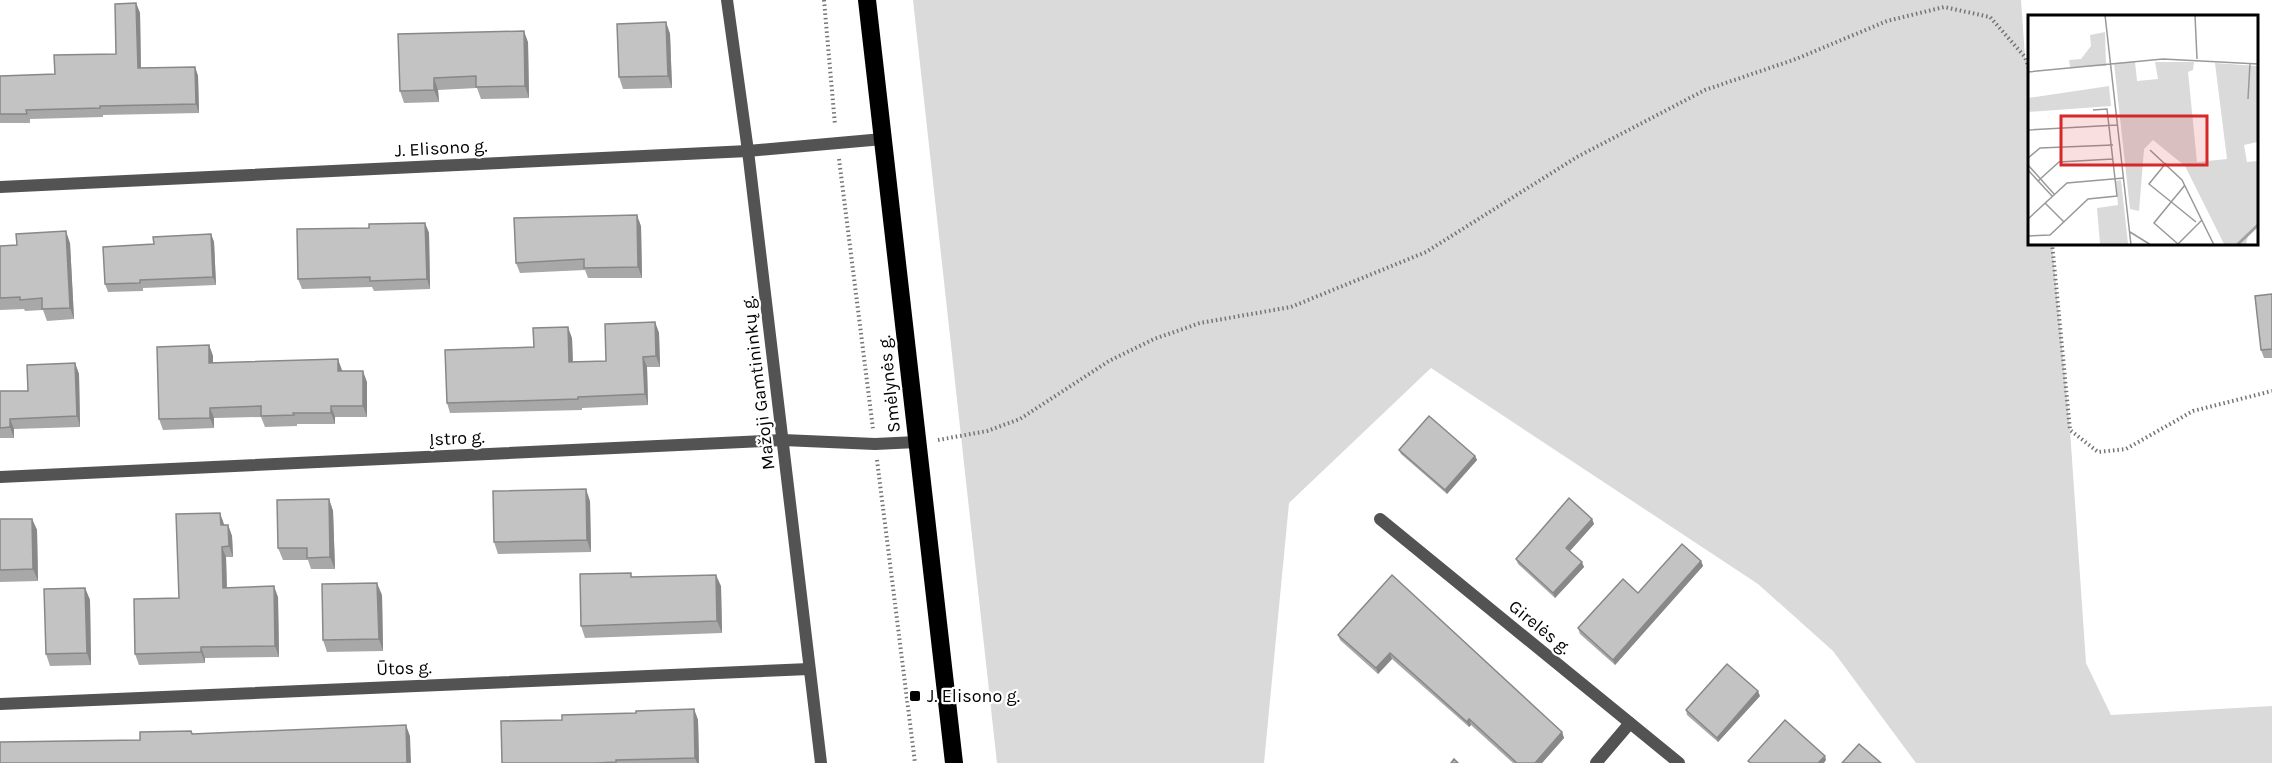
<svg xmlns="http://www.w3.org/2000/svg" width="2272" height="763" viewBox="0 0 2272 763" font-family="Karla,sans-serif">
<rect width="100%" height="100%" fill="#fff"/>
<!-- green -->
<path fill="#dadada" d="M913,0H2021L2025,57L2029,69V243H2052L2070,430L2086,663L2111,715L2272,706V763H1916L1833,651L1758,584L1431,368L1289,503L1264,763H997Z"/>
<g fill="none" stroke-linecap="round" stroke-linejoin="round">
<!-- path -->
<g stroke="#757575" stroke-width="4" stroke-dasharray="1.5 3" stroke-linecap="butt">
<path d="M824,0L835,125"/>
<path d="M839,159L873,429"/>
<path d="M2052,243L2070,430L2098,452L2126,449L2193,411L2272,391"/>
<path d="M938,440L987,431L1020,419L1109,361L1154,339L1200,323L1291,307L1426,252L1577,157L1705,90L1796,59L1887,21L1944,7L1990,17L2025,57L2029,69"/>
<path d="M877,460L915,763"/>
</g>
<!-- street -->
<g stroke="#535353" stroke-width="12">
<path d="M727,0L748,151L821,763"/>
<path d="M0,187L748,151L883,139"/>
<path d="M0,477L783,440L875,444L917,442"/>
<path d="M1380,519L1679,763"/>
<path d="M0,704L809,669"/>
<path d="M1596,763L1630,723"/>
</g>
<!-- highway -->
<path stroke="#000" stroke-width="18" d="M867,0L954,763"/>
</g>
<!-- wall -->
<g fill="#a8a8a8">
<path d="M136,3L140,13L141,68L195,67L198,76L199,113L103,115V117L30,119V123H0V76L55,74L116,54Z"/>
<path d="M666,22L670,34L672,88L623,89L619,77Z"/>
<path d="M528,42L529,98L481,99L477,88L438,90L439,102L404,103L400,91Z"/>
<path d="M425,223L429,233L430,289L374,291L372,287L302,289L298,279L369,228Z"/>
<path d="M641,226L642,278H588L585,270L520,273L516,263Z"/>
<path d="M211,234L214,242L216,285L143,288V291L108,292L105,284L154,244Z"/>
<path d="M70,243L74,319L47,321L43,310L25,311L24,309L0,310V246Z"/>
<path d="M2272,294V358H2264L2261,350Z"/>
<path d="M655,322L659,333L660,367H647L648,405L582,408V410L450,413L447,403L534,347L572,338L573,362L606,361Z"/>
<path d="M209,345L213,356V363L342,371L367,382V417H335V424H297V426L265,427L261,417L214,418V428L163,430L159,419Z"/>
<path d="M75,363L79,374L80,427L14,429V438H0V391H28Z"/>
<path d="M1399,450L1475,456L1477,460L1447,494L1401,454Z"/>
<path d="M329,499L333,511L335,569H311L308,560H283L278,548Z"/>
<path d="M590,501L591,552L498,554L494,542Z"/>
<path d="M0,519H32L37,530L38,581L0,582Z"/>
<path d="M1592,519L1594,524L1570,551L1584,567L1555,598L1518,564L1516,559Z"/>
<path d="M224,524V525H228L232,536L233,557H226L227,587L278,597L279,657L205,658V663L139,665L135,654L179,598Z"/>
<path d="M1701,561L1703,566L1615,665L1580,634L1578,628L1638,593Z"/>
<path d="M1392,575L1562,732L1564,738L1542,763H1513L1471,725L1469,727L1392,659L1378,674L1340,640L1338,635Z"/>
<path d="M632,577L721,586L722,633L585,638L581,626Z"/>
<path d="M85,588L90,600L91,665L50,666L46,654Z"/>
<path d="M382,595L383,651L327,652L323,640Z"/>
<path d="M1760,696L1718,742L1687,715L1686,710Z"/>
<path d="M694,709L698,720L699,763H502L562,720Z"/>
</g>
<!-- shaded-wall -->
<g fill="#888">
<path d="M136,3L140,13L141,77L138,68Z"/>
<path d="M666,22L670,34L672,88L668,76Z"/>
<path d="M524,31L528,42L529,98L525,86Z"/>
<path d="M195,67L198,76L199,113L196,104Z"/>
<path d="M434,78L438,90L439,102L434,90Z"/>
<path d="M637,215L641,226L642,278L638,267Z"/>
<path d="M425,223L429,233L430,289L427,279Z"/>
<path d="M66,231L70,243L74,319L70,308Z"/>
<path d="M211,234L214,242L216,285L213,277Z"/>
<path d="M655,322L659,333L660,367L656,356Z"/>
<path d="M568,327L572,338L573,373L569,362Z"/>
<path d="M209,345L213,356V374L209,363Z"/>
<path d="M643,357L647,367L648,405L645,394Z"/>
<path d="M338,359L342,370V382L338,371Z"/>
<path d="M75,363L79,374L80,427L77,416Z"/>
<path d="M363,371L367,382V417L363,406Z"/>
<path d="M331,406L335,417V424L331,413Z"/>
<path d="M210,408L214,418V428L210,418Z"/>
<path d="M10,419L14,429V438L10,427Z"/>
<path d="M1475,456L1477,460L1447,494L1445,490Z"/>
<path d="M586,489L590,501L591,552L587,540Z"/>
<path d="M329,499L333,511L335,569L330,557Z"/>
<path d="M220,513L224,524L225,536L221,525Z"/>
<path d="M32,519L37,530L38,581L33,569Z"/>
<path d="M1592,519L1594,524L1568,553L1566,548Z"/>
<path d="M228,525L232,536L233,557L229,546Z"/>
<path d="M222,547L226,557L227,598L223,588Z"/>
<path d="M1701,561L1703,566L1615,665L1613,660Z"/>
<path d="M1582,562L1584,567L1555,598L1553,593Z"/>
<path d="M716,575L721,586L722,633L717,621Z"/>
<path d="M377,583L382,595L383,651L379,639Z"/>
<path d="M274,586L278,597L279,657L275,646Z"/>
<path d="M85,588L90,600L91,665L87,653Z"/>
<path d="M201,647L205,658V663L201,652Z"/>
<path d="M1390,653L1392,659L1378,674L1376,668Z"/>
<path d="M1758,691L1760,696L1718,742L1717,738Z"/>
<path d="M694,709L698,720L699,763H697L695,758Z"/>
<path d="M1469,719L1471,725L1469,727L1467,722Z"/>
<path d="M406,725L410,736L411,763H407Z"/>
<path d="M1562,732L1564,738L1542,763H1535Z"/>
<path d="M1825,756L1826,760L1824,763H1818Z"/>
</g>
<!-- building -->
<g fill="#c3c3c3" stroke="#888" stroke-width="1.5">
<path d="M136,3L138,68L195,67L196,104L100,106V108L26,110L27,114H0V76L55,74L54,55L116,54L115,4Z"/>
<path d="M666,22L668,76L619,77L617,24Z"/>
<path d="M524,31L525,86L476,87V76L434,78V90L400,91L398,34Z"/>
<path d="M637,215L638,267L584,268V259L516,263L514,218Z"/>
<path d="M425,223L427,279L370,281V277L298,279L297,229L369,228V224Z"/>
<path d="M66,231L70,308L42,309V298L20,300V297L0,298V246L17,245L16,234Z"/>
<path d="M211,234L213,277L140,280V283L105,284L103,247L154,244L153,237Z"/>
<path d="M2272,294V349L2261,350L2255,296Z"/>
<path d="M655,322L656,356L643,357L645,394L578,397V399L447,403L445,350L534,347L533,328L568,327L569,362L606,361L605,324Z"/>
<path d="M209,345V363L338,359V371H363V406H331V413H293L294,415L261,416V406L210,408V418L159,419L157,347Z"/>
<path d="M75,363L77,416L10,419V427L0,428V391H28L27,365Z"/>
<path d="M1429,416L1475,456L1445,490L1399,450Z"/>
<path d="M586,489L587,540L494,542L493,491Z"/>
<path d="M1569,498L1592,519L1566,548L1582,562L1553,593L1516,559Z"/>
<path d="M329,499L330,557L307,558V548H278L277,500Z"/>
<path d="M220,513L221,525H228L229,546L222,547L223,588L274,586L275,646L201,647V652L135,654L134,599L179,598L176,514Z"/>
<path d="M0,519H32L33,569L0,570Z"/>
<path d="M1682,544L1701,561L1613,660L1578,628L1623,579L1638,593Z"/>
<path d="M631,573V577L716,575L717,621L581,626L580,574Z"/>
<path d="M1392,575L1562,732L1535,763H1517L1469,719L1467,722L1390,653L1376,668L1338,635Z"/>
<path d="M377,583L379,639L323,640L322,584Z"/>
<path d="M85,588L87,653L46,654L44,589Z"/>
<path d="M1727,664L1758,691L1717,738L1686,710Z"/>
<path d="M694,709L695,758L616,760V762L596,763H502L501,721L562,720V715L636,713V711Z"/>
<path d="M1785,720L1825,756L1818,763H1751L1748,761Z"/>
<path d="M406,725L407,763H0V742L140,740V732L191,731L192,734Z"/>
<path d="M1859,744L1881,763H1842Z"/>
<path d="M1454,759L1458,763H1451Z"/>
</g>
<!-- markers -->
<rect fill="#000" stroke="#fff" stroke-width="2" x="909" y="690" width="12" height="12" rx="3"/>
<g text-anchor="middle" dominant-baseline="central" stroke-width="4.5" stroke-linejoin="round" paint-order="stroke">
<!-- street labels -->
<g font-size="18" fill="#000" stroke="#fff">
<text transform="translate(441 148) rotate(-3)">J. Elisono g.</text>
<text transform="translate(758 383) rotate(-97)">Mažoji Gamtininkų g.</text>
<text transform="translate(889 384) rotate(-96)">Smėlynės g.</text>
<text transform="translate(457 438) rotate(-3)">Įstro g.</text>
<text transform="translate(1540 627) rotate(39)">Girelės g.</text>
<text transform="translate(404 668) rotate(-2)">Ūtos g.</text>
</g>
<!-- poi labels -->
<g font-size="18" fill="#000" stroke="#fff" text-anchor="start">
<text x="927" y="696">J. Elisono g.</text>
</g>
</g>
<!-- overview -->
<g transform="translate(2028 15)">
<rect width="230" height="230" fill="#fff"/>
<path d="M77,17L78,51L42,52L41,45L53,44L63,31L62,20ZM107,47L109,66L130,64L127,47H166L165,55L160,57L169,147L199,144L187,48L229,51V127L216,130L219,147L229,146V212L220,221L218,229H196L157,151L125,125L116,134L111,196L102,194L86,48ZM81,71L83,91L0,97V83ZM93,165L100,229H72L69,193L90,190L88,166Z" fill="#dadada"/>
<path fill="none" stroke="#a1a1a1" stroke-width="3" d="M209,230L230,210"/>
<path fill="none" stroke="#999" stroke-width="1.5" d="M77,0L103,230M167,0L169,44M0,57L135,44L230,49M220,84L222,48M0,115L89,110M122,135L154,165L186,230M0,143L12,133L85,130M138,148L121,169L168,207M0,150L26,179M0,155L24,181M10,166L31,147L85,144M17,188L36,207M0,204L39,168L96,163M102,217L123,230M0,221L22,220L60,184L89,181L79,94L65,95M150,229L126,208L157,170M150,229L174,205"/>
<path fill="#d62828" fill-opacity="0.15" stroke="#d62828" stroke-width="3" d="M33,101H179V150H33Z"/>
<rect width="230" height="230" fill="none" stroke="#000" stroke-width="3"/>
</g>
</svg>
